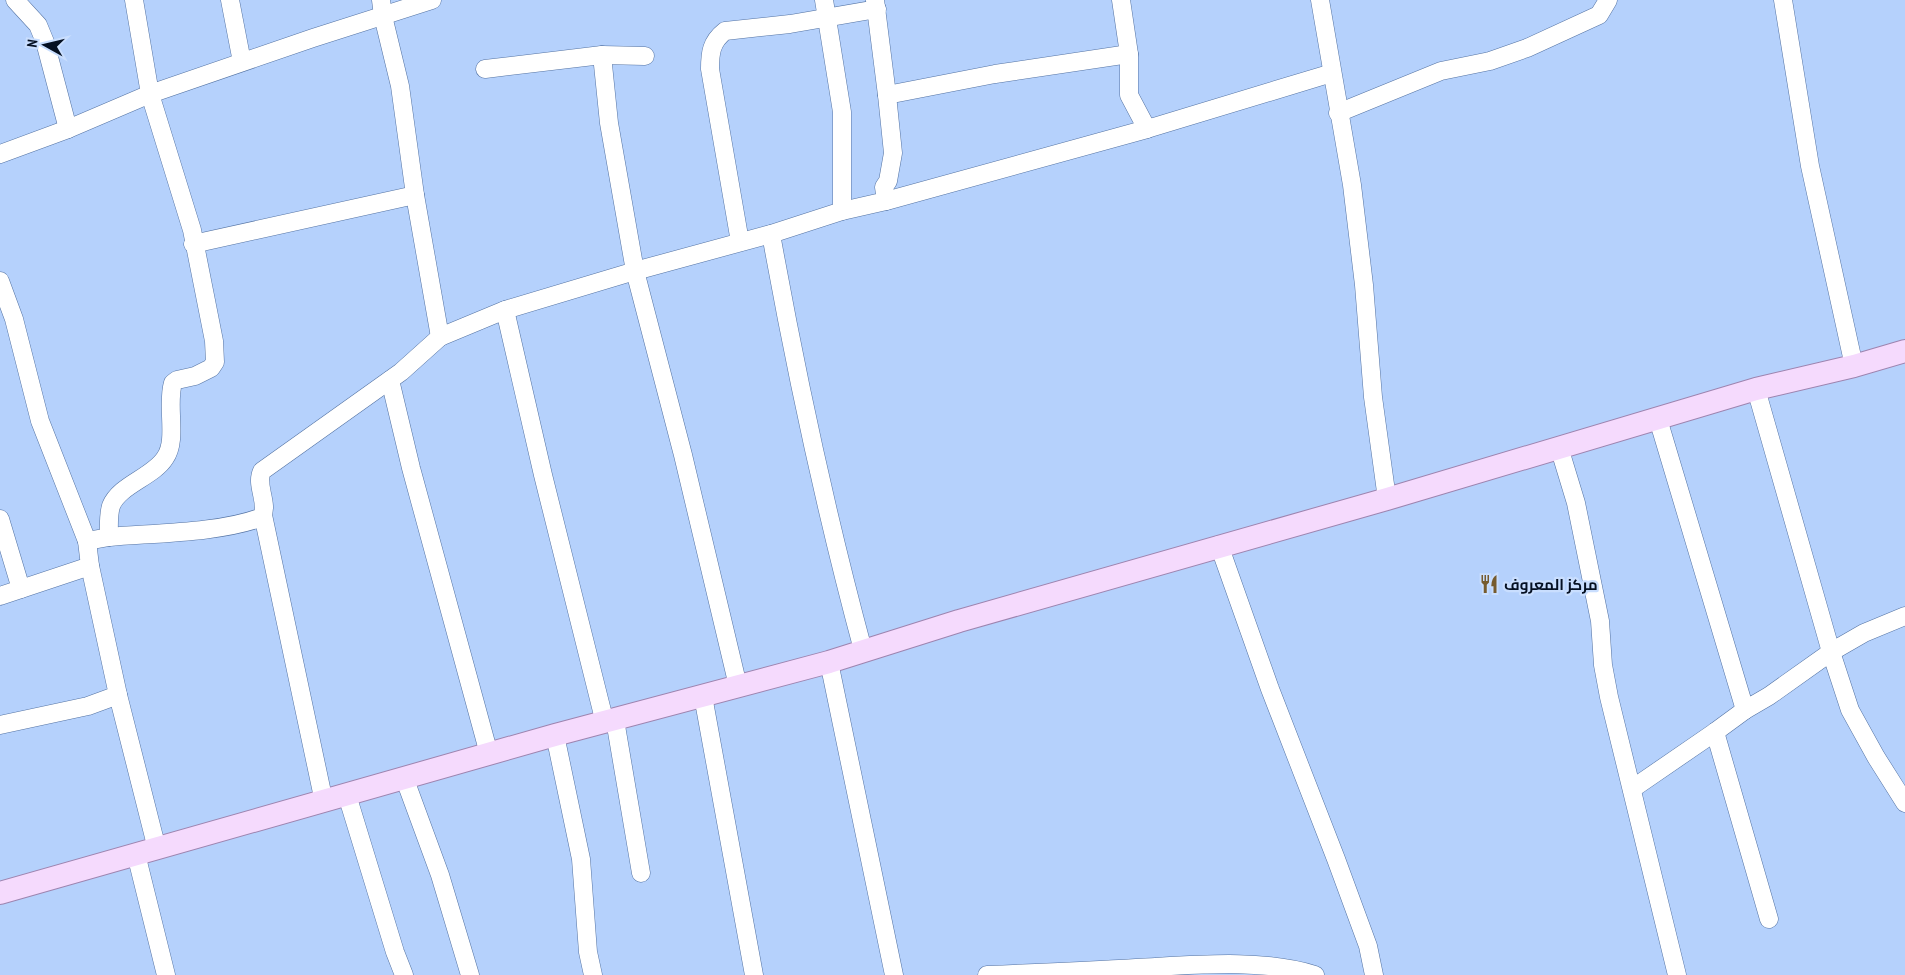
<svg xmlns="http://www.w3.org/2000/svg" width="1905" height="975" viewBox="0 0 1905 975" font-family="'PT Sans Narrow',Cairo,sans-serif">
<rect width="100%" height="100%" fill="#b5d1fc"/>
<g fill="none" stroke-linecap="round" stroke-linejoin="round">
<!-- minor casing -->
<g stroke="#5473a3" stroke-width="19">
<g id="minor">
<path d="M15,0L38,25L45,42L68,129"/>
<path d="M230,0L242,62"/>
<path d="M381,0L383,16L400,86L415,195L440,337L505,310L543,475L605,723"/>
<path d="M824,0L842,112V211"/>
<path d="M1121,0L1129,54V95L1147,129L1332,73"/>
<path d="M1320,0L1352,185L1364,285L1373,397L1387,499"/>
<path d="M1783,0L1810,166L1854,366"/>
<path d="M602,55L609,123L635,271L683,455L738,686"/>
<path d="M485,69L602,55L645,56"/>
<path d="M887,95L995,74L1129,54"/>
<path d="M1338,113L1441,71L1490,61L1527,48L1599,15L1608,0"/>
<path d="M0,154L68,129L150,94L313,38L432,0"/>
<path d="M886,201L1147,129"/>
<path d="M771,234C796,373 826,513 863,650"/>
<path d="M740,242L710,69C710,53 711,42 725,31L790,24L877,9"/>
<path d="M193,244L415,195"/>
<path d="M0,281L14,319L40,421L87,541"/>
<path d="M505,310L635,271L771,234L842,211L886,201L884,187L888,181L893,153L887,95L875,0"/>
<path d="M390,380L411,468L489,754"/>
<path d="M1756,389L1831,652L1864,633L1905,616"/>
<path d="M1658,419L1745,710L1769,696L1831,652L1850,710L1876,757L1905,803"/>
<path d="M1559,447L1576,503L1600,621L1603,665L1609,697L1677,975"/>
<path d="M263,515L324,802"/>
<path d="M0,519L21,589"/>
<path d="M109,537C154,533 221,533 262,517C269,503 255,485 262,471L401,372L440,337"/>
<path d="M1219,545L1270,689L1336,859L1368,946L1374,975"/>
<path d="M0,596L90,566"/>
<path d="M829,662L894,975"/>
<path d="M118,695L157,849"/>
<path d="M703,696L754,975"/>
<path d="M615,720L641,873"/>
<path d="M0,725L88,706L118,695L90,566L87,541L109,537C109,527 108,516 111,506C119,485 153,477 165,458C178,440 166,405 173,383L177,380L195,376L211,368L215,362L214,341L192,230L150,94L134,0"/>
<path d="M1715,732L1769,919"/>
<path d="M555,735L581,859L588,952L593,975"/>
<path d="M404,777L440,875L470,975"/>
<path d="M1632,789L1715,732L1745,710"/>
<path d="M347,795L395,952L404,975"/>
<path d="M136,854L166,975"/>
<path d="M987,975C1037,973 1087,971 1136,968C1194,965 1260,958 1315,975"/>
</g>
</g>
<!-- major casing -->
<g stroke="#9d84af" stroke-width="24">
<path id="major" d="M0,893L555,735L829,662L959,621L1387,499L1756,389L1854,366L1905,351"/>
</g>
<!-- minor -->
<use href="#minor" stroke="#fff" stroke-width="18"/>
<!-- major -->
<use href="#major" stroke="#f5dafd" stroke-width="22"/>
</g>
<!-- icons -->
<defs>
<g id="restaurant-bare" transform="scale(1.5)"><path d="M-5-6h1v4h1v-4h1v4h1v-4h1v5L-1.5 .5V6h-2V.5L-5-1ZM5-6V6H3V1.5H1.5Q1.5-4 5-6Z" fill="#765b2e" stroke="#c9defe" stroke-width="2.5" paint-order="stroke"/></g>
</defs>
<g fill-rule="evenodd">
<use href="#restaurant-bare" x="1489" y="584"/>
</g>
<g text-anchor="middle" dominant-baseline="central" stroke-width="4.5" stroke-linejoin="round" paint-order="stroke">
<!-- poi labels -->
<g font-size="15" font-weight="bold" fill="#051022" stroke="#c9defe" text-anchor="start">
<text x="1504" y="584">مركز المعروف</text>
</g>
</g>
<!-- north arrow -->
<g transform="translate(45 45) rotate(278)" stroke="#c9defe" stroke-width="4" paint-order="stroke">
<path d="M0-4L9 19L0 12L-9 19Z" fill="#051022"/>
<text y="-8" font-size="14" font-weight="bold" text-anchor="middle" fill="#051022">N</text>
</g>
</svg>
